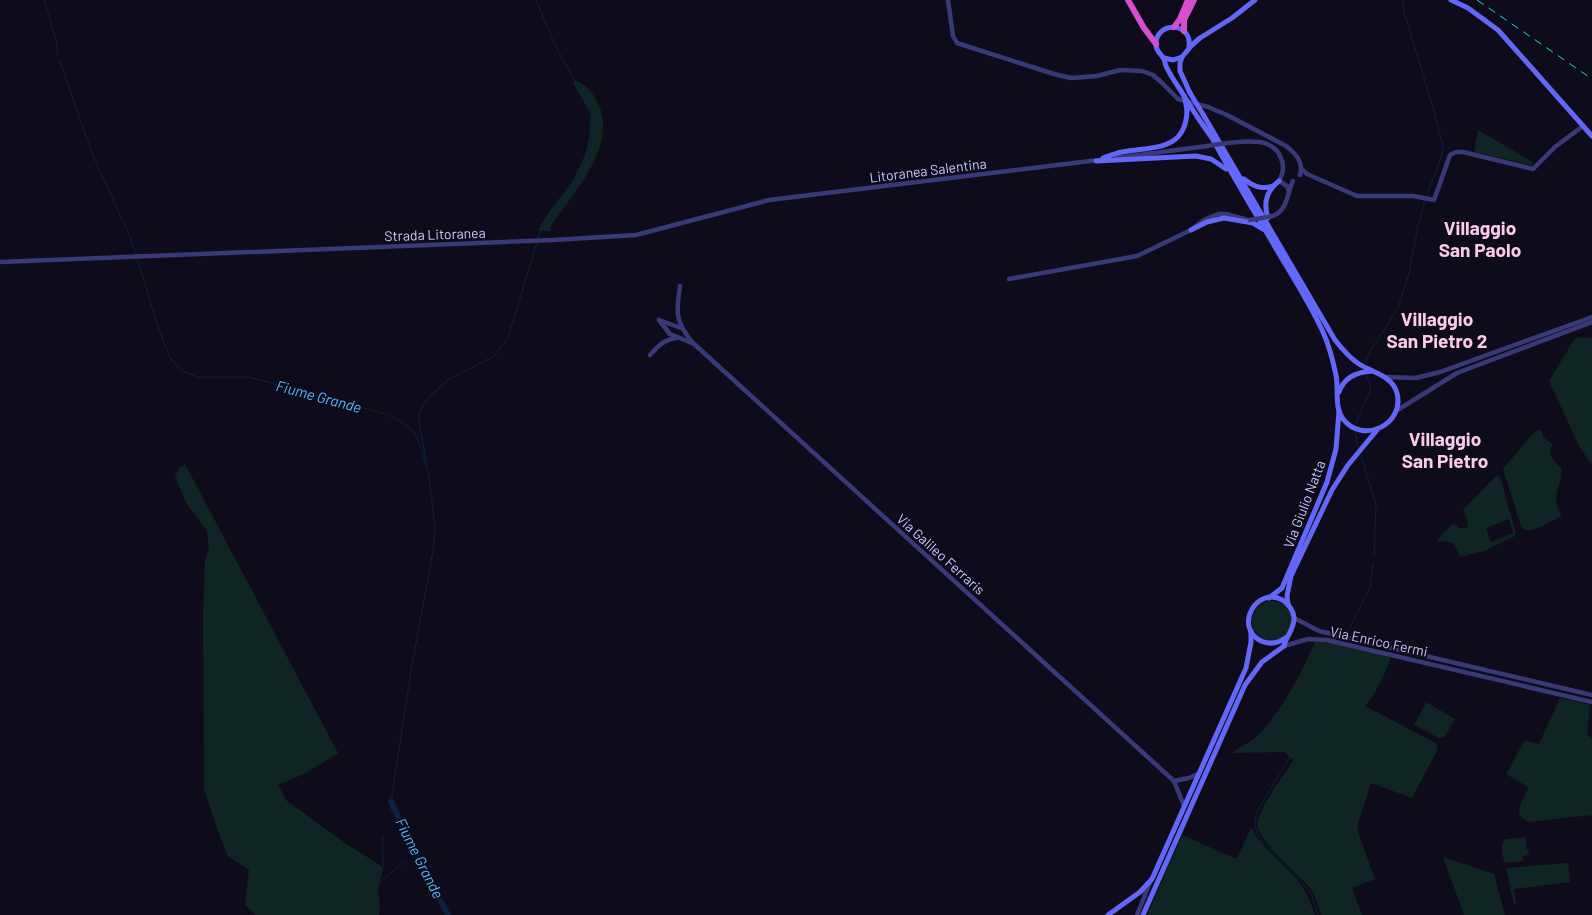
<svg xmlns="http://www.w3.org/2000/svg" width="1592" height="915" viewBox="0 0 1592 915" font-family="Barlow,sans-serif">
<rect width="100%" height="100%" fill="#0e0c1b"/>
<!-- green -->
<g fill="#0f2523" fill-rule="evenodd">
<path d="M575,80C586,84 592,92 598,103C618,147 573,193 551,226L550,231H539L540,226L550,211L572,182L585,155L590,135L589,129L591,114L573,83Z"/>
<path d="M1478,130L1533,162V164L1531,165L1474,152Z"/>
<path d="M1575,338H1592V465L1579,446L1549,381Z"/>
<path d="M1538,430L1541,431L1544,438L1553,445C1551,447 1549,450 1550,452C1550,457 1557,465 1561,467C1564,486 1549,493 1561,515V516C1554,520 1531,533 1525,530C1522,529 1521,525 1520,523L1503,469L1531,436Z"/>
<path d="M185,464L338,753L304,774L278,785L287,801L348,845L383,867L378,891L380,906L379,915H256L245,905L249,870L228,856L215,823L204,789L203,614L205,559L209,548L207,531L188,506L175,477L179,468Z"/>
<path d="M1497,475L1500,477L1516,534L1513,537L1484,551L1460,557L1454,543L1447,541L1440,542L1437,540L1453,523L1459,528H1467L1468,522L1463,510ZM1509,519L1513,533L1491,542L1486,528Z"/>
<circle cx="1272" cy="621" r="20"/>
<path d="M1315,642C1332,640 1372,653 1391,657C1386,673 1376,693 1365,706L1436,743L1438,749L1412,798L1371,783L1357,827L1361,841L1375,879L1352,888L1362,915H1321L1313,892L1307,884C1296,873 1261,842 1258,828C1254,812 1285,775 1293,760L1284,752L1231,753C1239,748 1249,743 1257,736C1283,710 1300,675 1315,642Z"/>
<path d="M1560,698L1590,705L1587,734L1592,738V815L1529,822C1509,814 1525,800 1528,787L1506,774L1525,740L1539,744Z"/>
<path d="M1426,702L1455,719L1445,736L1439,738L1414,725Z"/>
<path d="M1251,827C1264,853 1292,868 1306,893C1310,900 1312,908 1315,915H1147L1182,835L1237,859Z"/>
<path d="M1526,837V849L1528,850L1529,855L1523,856V861L1505,863C1502,854 1499,847 1505,839Z"/>
<path d="M1443,857L1494,874L1505,915H1464Z"/>
<path d="M1568,863L1570,882L1514,889L1516,904L1514,905L1506,868Z"/>
</g>
<g fill="none" stroke-linecap="round" stroke-linejoin="round">
<!-- stream -->
<g stroke="#0d223e" stroke-width="1">
<path d="M44,0L56,40L58,55"/>
<path d="M536,0L555,45L591,111L594,125L593,140L588,157L573,183L542,228L538,238"/>
<path d="M1403,0L1404,12L1434,111L1443,146L1442,155L1427,195"/>
<path d="M59,59L92,153L131,239L156,320L169,356L174,363L183,371L197,377H249L389,415L404,424L413,431L419,441L429,476L435,527L433,551L412,665L391,801V810"/>
<path d="M1366,363L1368,355L1398,308L1408,277L1418,226L1425,201"/>
<path d="M1356,423L1371,390L1367,375"/>
<path d="M1355,431L1358,447"/>
<path d="M1361,456L1376,504L1374,556"/>
<path d="M427,466L420,427L419,416L423,405L430,396L448,380L494,356L508,338L537,242"/>
<path d="M1347,633L1370,588L1373,563"/>
<path d="M383,836V867"/>
<path d="M380,882L404,862"/>
<path d="M1318,915L1312,896L1307,888L1261,840C1254,829 1253,823 1258,810L1291,755L1315,723L1328,692L1339,648"/>
</g>
<!-- canal -->
<path stroke="#0d223e" stroke-width="3" d="M413,852V848"/>
<!-- river -->
<path stroke="#0d223e" stroke-width="5.5" d="M391,801L413,848L448,915"/>
<!-- tertiary -->
<g stroke="#393978" stroke-width="4.5">
<path d="M948,0L953,36L957,43L1054,74L1071,78L1097,76L1120,70L1142,71L1153,75L1160,81L1178,99L1208,107L1227,115L1286,146C1296,154 1304,162 1300,175"/>
<path d="M1227,143C1246,141 1273,137 1281,158C1285,167 1283,174 1279,181L1287,186L1289,193"/>
<path d="M1116,158L1207,146"/>
<path d="M1301,168L1307,174L1357,196H1413L1434,200L1450,155L1456,152H1463L1533,169L1555,147L1583,126"/>
<path d="M1273,216C1288,210 1287,193 1293,181"/>
<path d="M0,262L553,240L636,235L769,200L1099,160"/>
<path d="M1009,279L1137,256L1191,230L1204,220L1218,214H1226L1248,220"/>
<path d="M680,286C676,312 675,322 693,343L1174,781L1184,806"/>
<path d="M659,320L670,334L692,343"/>
<path d="M659,320L681,328"/>
<path d="M650,355C658,346 664,340 676,338"/>
<path d="M1386,377L1416,378L1440,372L1592,317"/>
<path d="M1396,411L1457,373L1592,322"/>
<path d="M1294,618L1319,631L1592,695"/>
<path d="M1284,646L1308,639L1327,640L1592,702"/>
<path d="M1174,781L1189,778L1198,774"/>
<path d="M1137,915L1150,882"/>
</g>
<!-- secondary -->
<g stroke="#6367f8" stroke-width="5">
<path d="M1451,0L1468,8L1498,30L1592,136"/>
<path d="M1164,58L1173,60L1182,57"/>
<path d="M1190,93L1180,71V63L1182,57L1192,45L1200,38L1232,18L1255,0"/>
<path d="M1184,96C1178,86 1171,77 1166,66C1165,64 1165,61 1164,59C1161,54 1157,52 1156,46C1154,21 1193,21 1189,47"/>
<path d="M1198,118L1212,138C1235,180 1260,221 1284,262C1298,285 1312,308 1323,332C1329,345 1333,361 1336,375C1339,390 1334,407 1343,419C1363,445 1405,424 1397,393C1392,375 1373,373 1359,364C1350,358 1342,349 1335,340L1204,116"/>
<path d="M1103,158C1109,156 1116,153 1122,152C1153,146 1186,152 1187,110"/>
<path d="M1096,161L1196,156L1211,159L1226,169"/>
<path d="M1244,179C1253,186 1261,190 1273,186"/>
<path d="M1268,218C1263,203 1266,191 1279,181"/>
<path d="M1191,230L1207,222L1224,218L1253,223L1263,229"/>
<path d="M1339,392C1344,377 1357,372 1372,371"/>
<path d="M1269,598L1282,588L1327,482L1336,449L1339,411"/>
<path d="M1288,604L1287,596L1291,576L1332,490L1348,465L1377,430"/>
<path d="M1284,646C1286,636 1295,629 1294,617C1293,611 1289,605 1284,601C1257,584 1233,627 1261,641C1270,645 1279,643 1287,637"/>
<path d="M1108,915L1140,892L1152,879L1246,668L1251,642V631"/>
<path d="M1143,915L1245,685L1262,662L1284,646"/>
</g>
<!-- trunk -->
<g stroke="#d44ece" stroke-width="6">
<path d="M1128,0L1144,28L1156,44"/>
<path d="M1174,27L1180,19L1188,0"/>
<path d="M1184,31V20L1194,0"/>
</g>
<!-- rail -->
<path stroke="#0adce7" stroke-width="1" stroke-dasharray="8 6" stroke-linecap="butt" d="M1477,0L1592,79"/>
<!-- tertiary-bridge -->
<g stroke="#393978" stroke-width="4.5">
<path d="M1207,146L1227,143"/>
<path d="M1250,220L1273,216"/>
</g>
<!-- secondary-bridge -->
<g stroke="#6367f8" stroke-width="5">
<path d="M1190,93L1204,116"/>
<path d="M1184,96L1198,118"/>
<path d="M1185,99L1187,110"/>
</g>
</g>
<g text-anchor="middle" dominant-baseline="central" stroke-width="4" stroke-linejoin="round" paint-order="stroke">
<!-- street labels -->
<g font-size="14" fill="#cbc8fd" stroke="#0e0c1b">
<text transform="translate(928 170) rotate(-7)">Litoranea Salentina</text>
<text transform="translate(435 234) rotate(-2)">Strada Litoranea</text>
<text transform="translate(1304 504) rotate(-69)">Via Giulio Natta</text>
<text transform="translate(941 554) rotate(42)">Via Galileo Ferraris</text>
<text transform="translate(1379 641) rotate(12)">Via Enrico Fermi</text>
</g>
<!-- water labels -->
<g font-size="15" font-style="italic" fill="#5bb7f8" stroke="#0e0c1b">
<text transform="translate(319 396) rotate(15)">Fiume Grande</text>
<text transform="translate(420 858) rotate(63)">Fiume Grande</text>
</g>
<!-- district labels -->
<g font-size="19" font-weight="bold" fill="#fdcaed" stroke="#0e0c1b">
<text x="1480" y="227">Villaggio<tspan x="1480" dy="22">San Paolo</tspan></text>
<text x="1437" y="318">Villaggio<tspan x="1437" dy="22">San Pietro 2</tspan></text>
<text x="1445" y="438">Villaggio<tspan x="1445" dy="22">San Pietro</tspan></text>
</g>
</g>
</svg>
